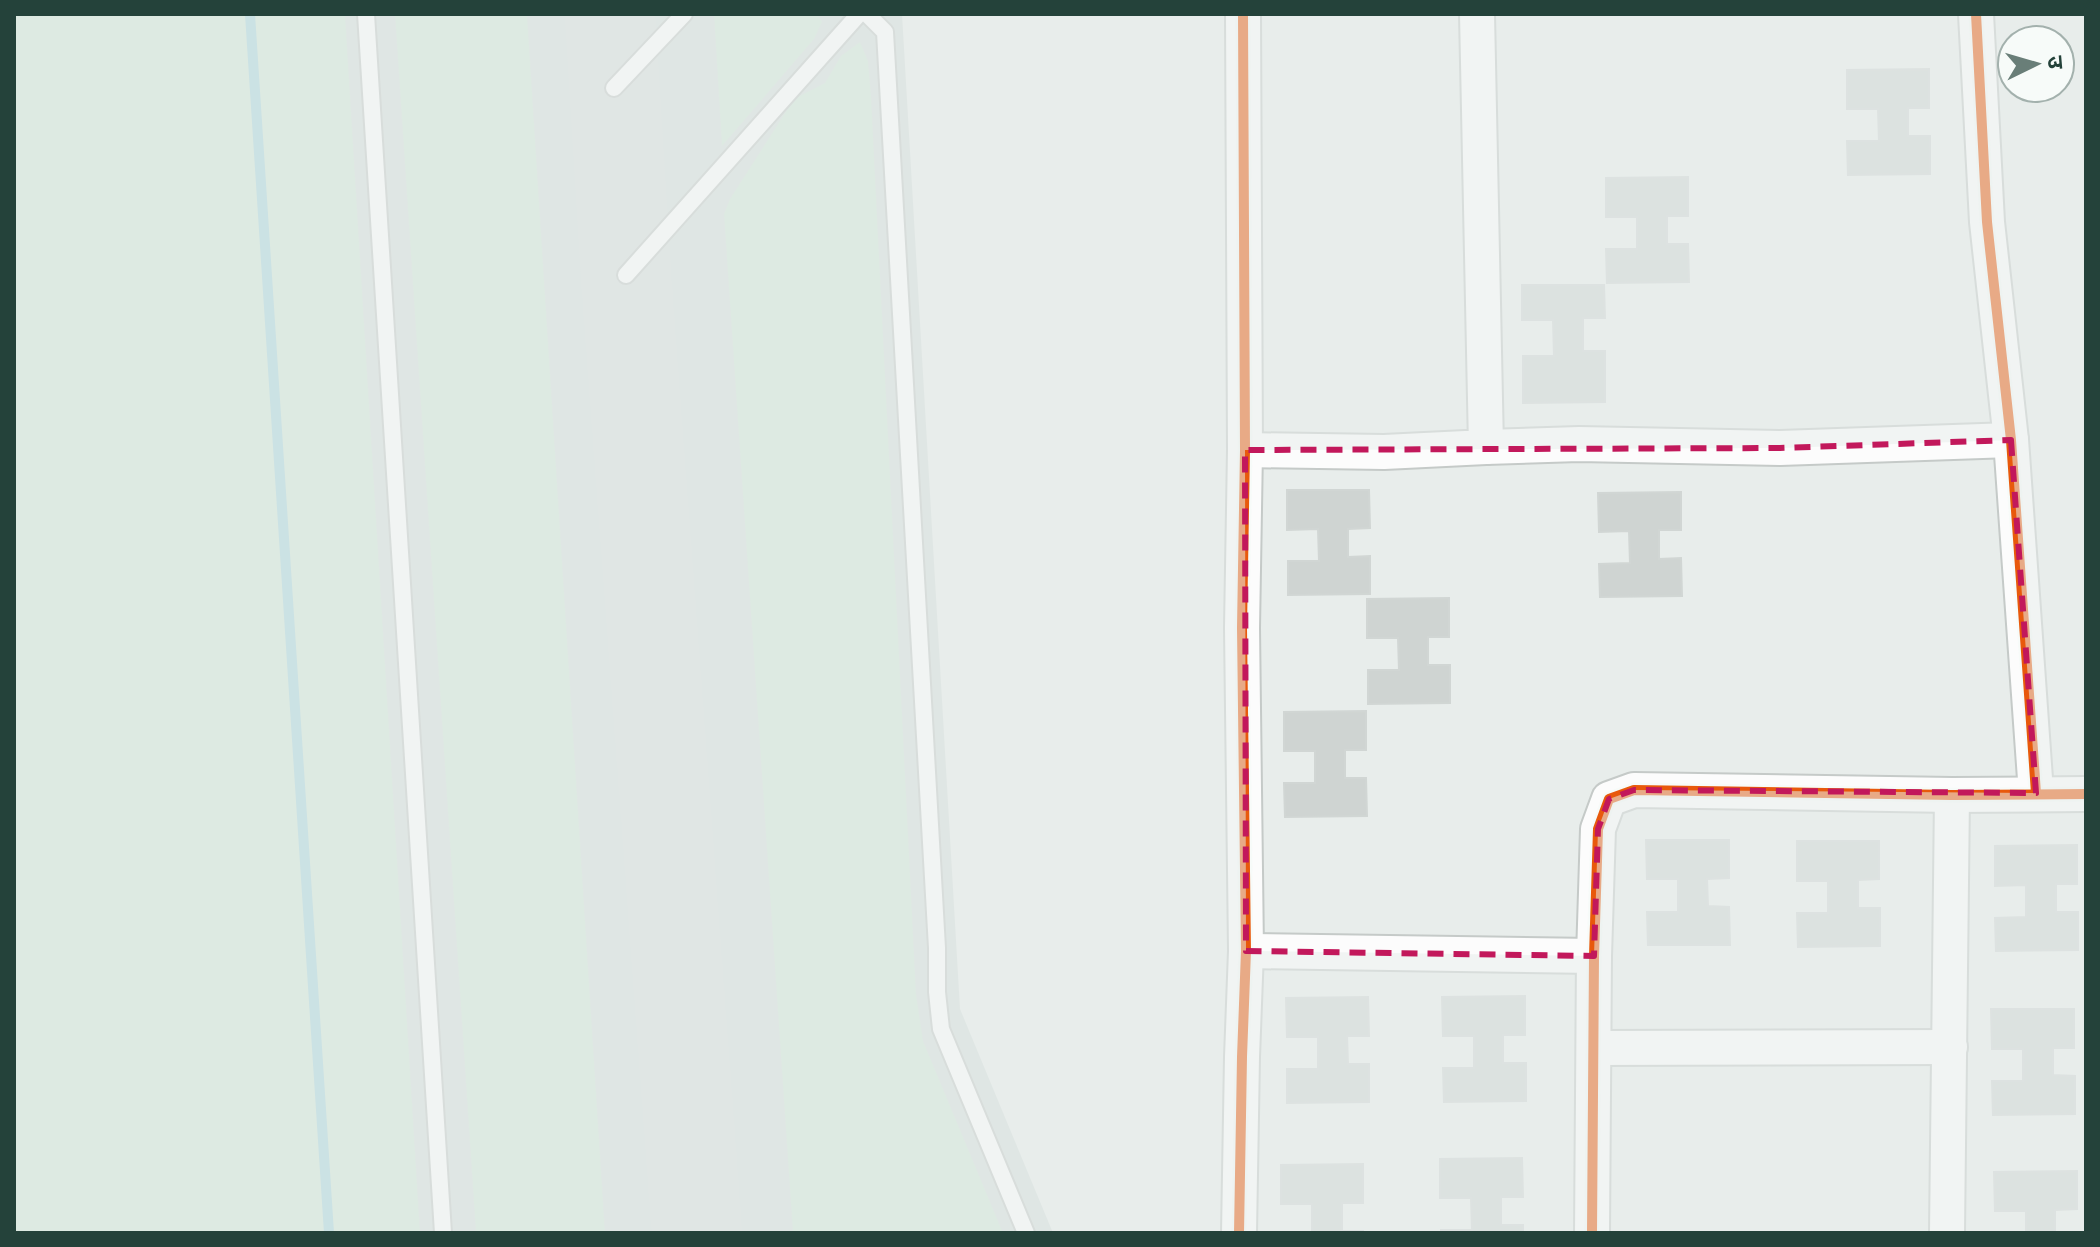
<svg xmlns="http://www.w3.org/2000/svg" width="2100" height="1247" viewBox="0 0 2100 1247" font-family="'IBM Plex Sans','Noto Sans Devanagari',sans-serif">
<rect width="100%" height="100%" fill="#e8edeb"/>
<!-- built -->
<path fill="#d6dedb" d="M14,14H902L960,1009L1053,1233H14Z"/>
<!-- green -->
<g fill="#d1e6d8">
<path d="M14,14H345L420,1233H14Z"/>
<path d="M395,14H527L605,1233H476Z"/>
<path d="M714,14H817L822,22L814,39L722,146Z"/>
<path d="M860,42L868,61L871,96L916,994L923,1041L1003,1233H793L724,214L730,199L794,99L825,83L841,56Z"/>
</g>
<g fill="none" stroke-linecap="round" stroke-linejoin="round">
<!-- stream -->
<path stroke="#a9d4db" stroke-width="10" d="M250,14L329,1233"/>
<!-- taxiway -->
<path stroke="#d8dddc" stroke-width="90" d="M610,14L626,275L697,1233"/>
</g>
<!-- building -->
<g fill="#cfd4d2" stroke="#d1d6d4" stroke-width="2">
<path d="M1929,69V108H1908V136H1930V174L1848,175L1847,141H1879L1878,109H1847V70Z"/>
<path d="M1688,177V216H1667V244H1688L1689,282L1607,283L1606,249H1637V217H1606V178Z"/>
<path d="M1522,285H1604L1605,318H1583V351H1605V402L1523,403V356H1554L1553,320H1522Z"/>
<path d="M1287,490H1369L1370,528L1348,529V557L1370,556V594L1288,595V561H1319L1318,529L1287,530Z"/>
<path d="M1681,492V530H1659V559L1681,558L1682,596L1600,597L1599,564L1630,563L1629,531L1599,532L1598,493Z"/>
<path d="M1449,598V637H1428V665H1450V703L1368,704V670H1399L1398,638H1367V599Z"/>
<path d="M1366,711V750H1345V778H1366L1367,816L1285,817L1284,783H1315V751H1284V712Z"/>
<path d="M1646,840H1729V878L1707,879L1708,906L1729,907L1730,945H1648L1647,912H1678V879H1647Z"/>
<path d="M1797,841H1879V879L1858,880V908H1880V946L1798,947L1797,913H1828V881H1797Z"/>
<path d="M2077,845V884H2056V912H2078V950L1996,951L1995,918L2026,917V885L1995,886V846Z"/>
<path d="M1525,996V1035H1503V1063H1526V1101L1444,1102L1443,1068H1474V1036H1443L1442,997Z"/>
<path d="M1368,997L1369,1036H1347L1348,1064H1369V1102L1287,1103V1069H1318V1037H1287L1286,998Z"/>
<path d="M1991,1009H2074V1048H2053V1075L2075,1076V1114L1993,1115L1992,1081H2023V1049H1992Z"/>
<path d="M1522,1158L1523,1197H1501V1225H1523V1233H1441V1230H1472L1471,1198H1440V1159Z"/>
<path d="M1363,1164V1203H1342V1231H1363V1233H1312V1204H1281V1165Z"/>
<path d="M2077,1171V1209L2055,1210V1233H2026V1211H1995L1994,1172Z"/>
</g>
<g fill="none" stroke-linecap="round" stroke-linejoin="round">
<!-- lane casing -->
<g stroke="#c5cac8" stroke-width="20">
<g id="lane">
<path d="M366,14L443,1233"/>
<path d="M867,14L885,32L937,948V992L941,1029L1026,1233"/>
<path d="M614,88L684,14"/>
<path d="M626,275L859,14"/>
</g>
</g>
<!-- street casing -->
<g stroke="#c5cac8" stroke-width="38">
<g id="street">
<path d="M1976,14L1987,222L2011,440L2036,793"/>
<path d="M1486,447L1579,444L1780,448L2011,440"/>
<path d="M1245,450L1384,452L1486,447L1477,14"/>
<path d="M1246,951L1594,956"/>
<path d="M1594,1048L1950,1047"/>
<path d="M1239,1233L1242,1057L1246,951L1242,628L1245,450L1243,14"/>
<path d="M1592,1233L1594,956L1598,829L1609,799L1634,790L1952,795L2086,794"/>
<path d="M1947,1233L1952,795"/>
</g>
</g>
<!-- lane -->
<use href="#lane" stroke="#fcfcfc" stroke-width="16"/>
<!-- street -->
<use href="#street" stroke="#fcfcfc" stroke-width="34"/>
<!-- cycleway casing -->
<g stroke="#f7fbf9" stroke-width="15">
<g id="cycleway">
<path d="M1976,14L1987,222L2011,440L2036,793"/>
<path d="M1239,1233L1242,1057L1246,951L1242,628L1245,450L1243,14"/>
<path d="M1592,1233L1594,956L1598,829L1609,799L1634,790L1952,795L2086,794"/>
</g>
</g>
<!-- cycleway -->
<use href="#cycleway" stroke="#e8590c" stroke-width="10"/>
</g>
<!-- marked area -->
<path d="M0 0H2100V1247H0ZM2011,440L2036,793L1634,790L1609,799L1598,829L1594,956L1246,951L1245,450L1780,448Z" fill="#e8edeb" fill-opacity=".55" fill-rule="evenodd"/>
<path fill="none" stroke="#c2185b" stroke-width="6" stroke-dasharray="16 10" stroke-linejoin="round" d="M2011,440L2036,793L1634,790L1609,799L1598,829L1594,956L1246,951L1245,450L1780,448Z"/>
<!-- border -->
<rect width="2100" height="1247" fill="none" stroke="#24423a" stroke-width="32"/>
<!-- north arrow -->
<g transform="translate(2036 64) rotate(85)"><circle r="38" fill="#f7fbf9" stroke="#a3b1ad" stroke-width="2"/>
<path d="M0-6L14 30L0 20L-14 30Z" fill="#697e78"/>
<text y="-12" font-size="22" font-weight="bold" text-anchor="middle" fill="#24423a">उ</text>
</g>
</svg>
